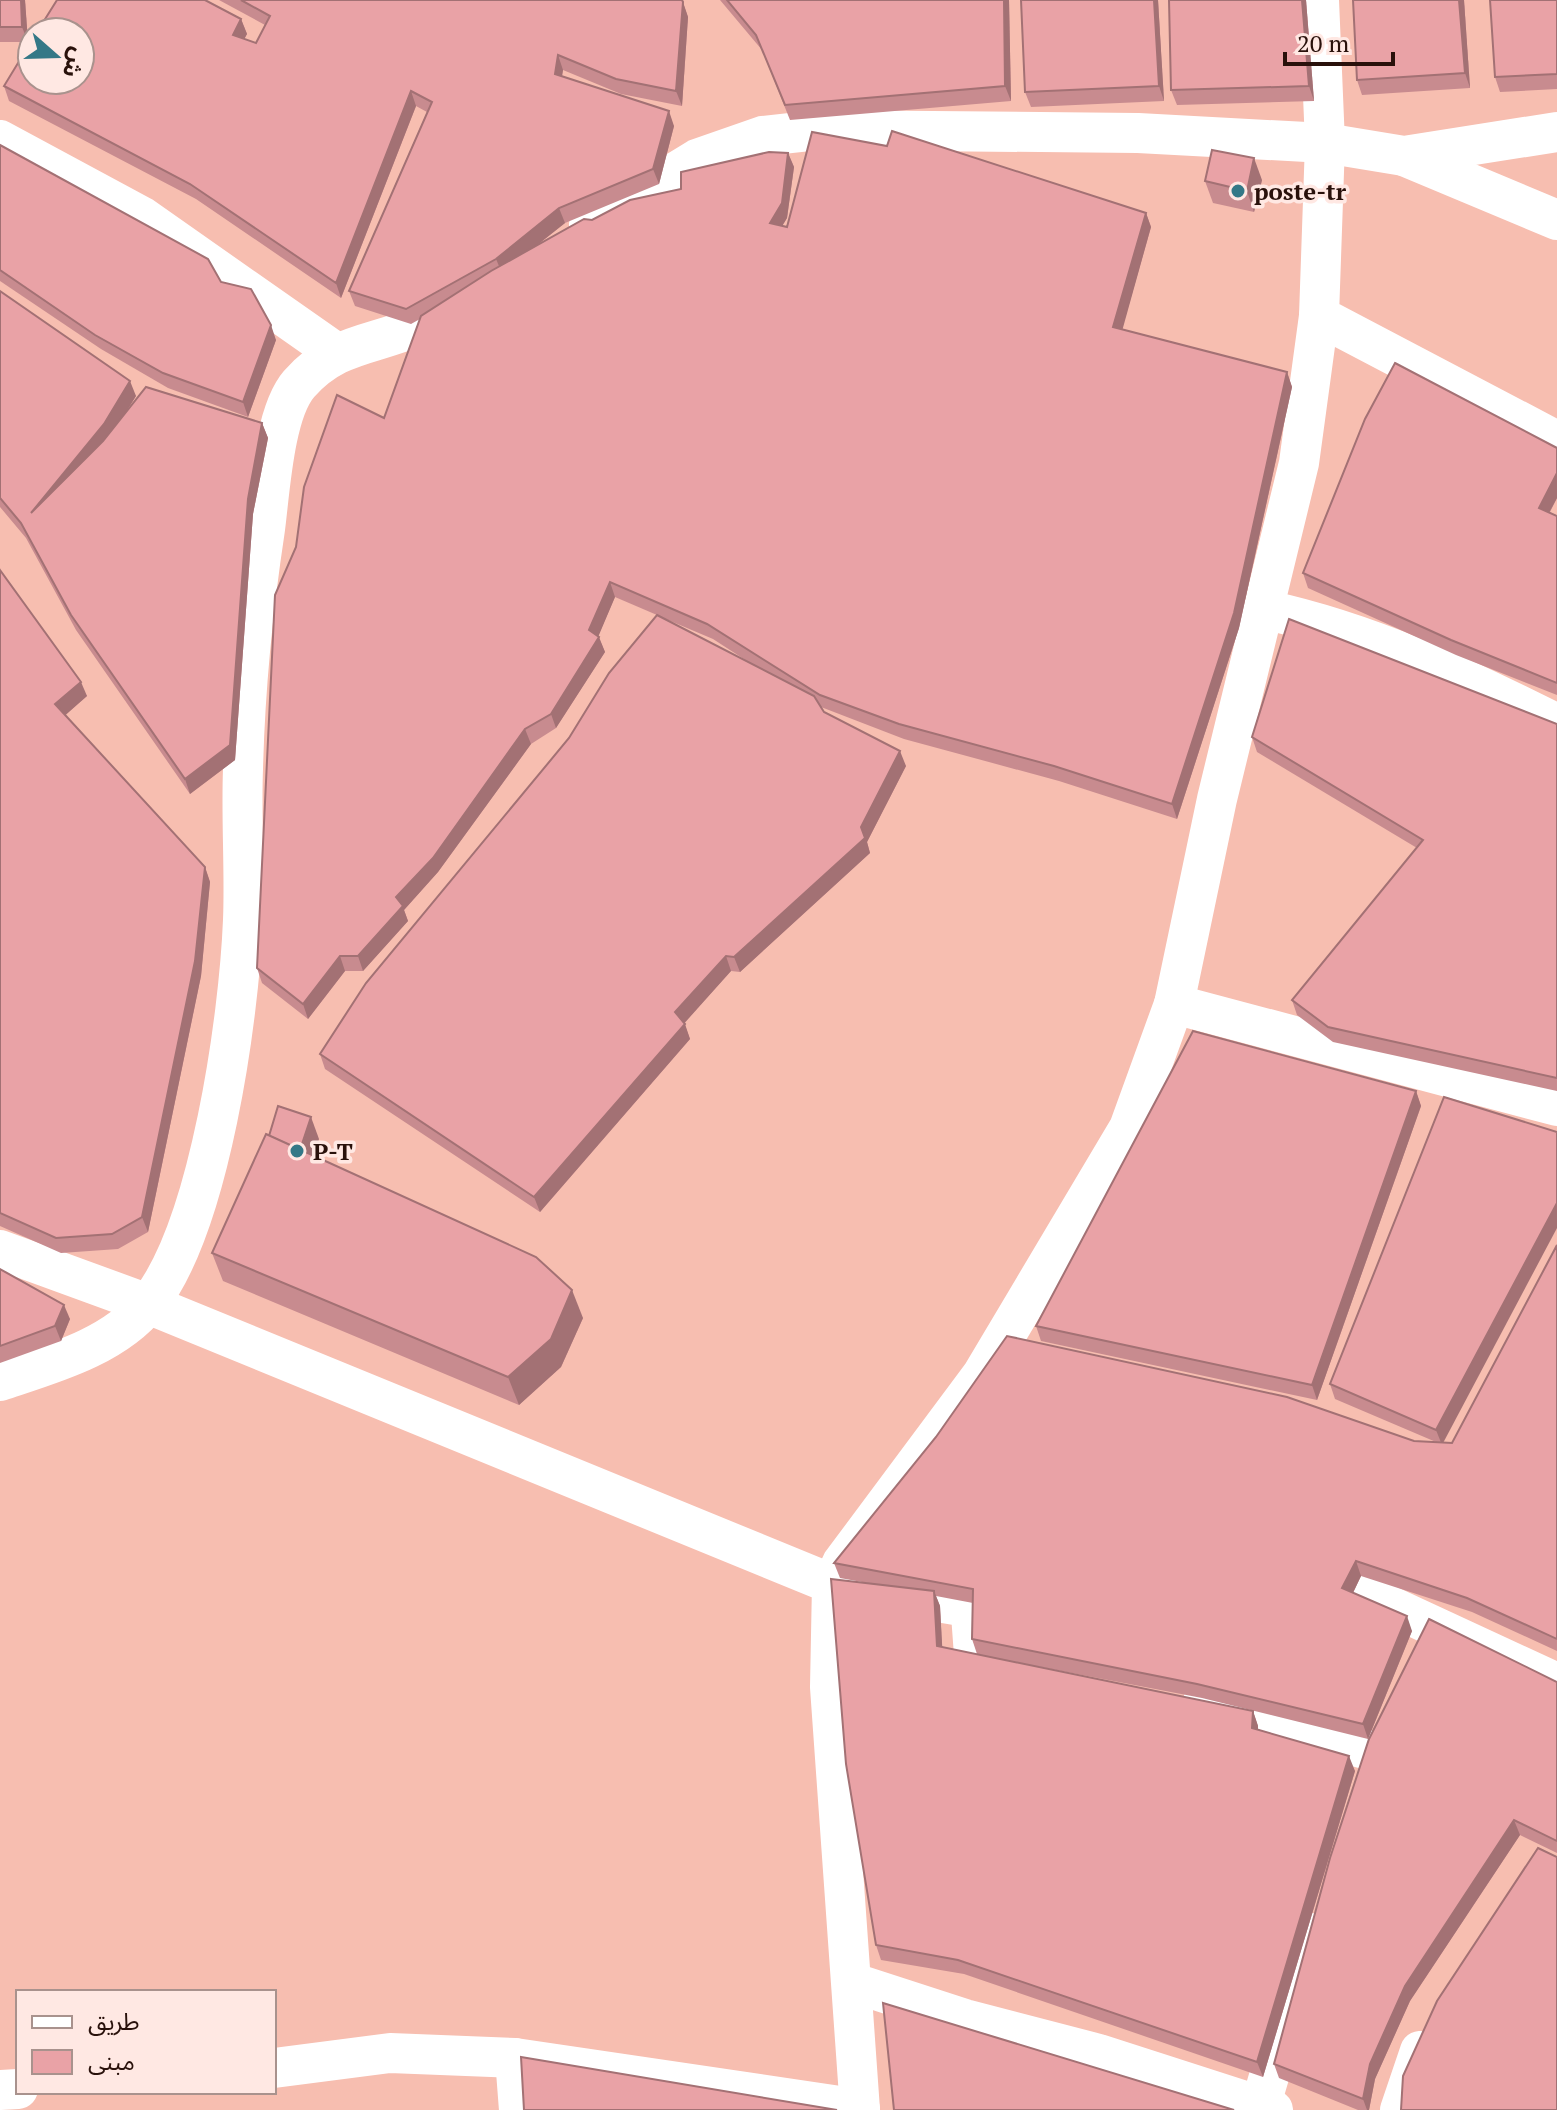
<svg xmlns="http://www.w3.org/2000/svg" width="1557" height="2110" viewBox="0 0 1557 2110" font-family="'PT Serif','Noto Sans Arabic',serif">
<rect width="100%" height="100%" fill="#f7beb0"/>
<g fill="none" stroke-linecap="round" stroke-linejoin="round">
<!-- minor -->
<g stroke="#fff" stroke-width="40">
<path d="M1319,0L1325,143L1319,316L1557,441"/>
<path d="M0,140L141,216L335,352"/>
<path d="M1404,156L1557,220"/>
<path d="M589,225L697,159L763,136L818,130L1138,133L1325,143L1404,156L1557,132"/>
<path d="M1266,610C1369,632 1464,677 1557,724"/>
<path d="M1174,1004L1557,1106"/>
<path d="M0,1250L148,1304L832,1584L830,1687L860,2110"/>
<path d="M0,1381C51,1364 114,1347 149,1303C210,1226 239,1018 243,920C245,870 241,819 243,769C245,689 253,608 265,529C270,491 274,413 299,384C336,342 373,346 420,325C435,318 450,307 465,299"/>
<path d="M1360,1592L1557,1683"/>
<path d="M1026,1668L974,1655L971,1614L961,1606L832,1584L842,1563L982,1375L1129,1128L1174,1004L1217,799L1299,463L1319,316"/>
<path d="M1202,1704L1372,1751"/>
<path d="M854,1983L965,2019L1099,2054L1273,2110"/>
<path d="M515,2058L519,2110"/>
<path d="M274,2068L390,2053L515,2058L860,2109"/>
<path d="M0,2090L18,2089"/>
<path d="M1261,2104L1311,1933"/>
<path d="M1400,2110L1420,2051"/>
</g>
</g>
<!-- wall -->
<g fill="#c88b8f" fill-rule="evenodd">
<path d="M0,0H25L28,42H0Z"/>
<path d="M219,0H682L688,17L682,106L621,94L563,70L562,76L674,126L659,184L565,223L536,246L592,220L788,153L794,167L787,218L782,226L787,227L1146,213L1151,227L1122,329L1287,372L1292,387L1239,628L1177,819L1059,781L904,739L821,707L824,712L906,766L867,842L870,853L740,972L731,971L684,1023L690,1039L540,1212L325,1069L320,1054L569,738L657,615L615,597L598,636L605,652L556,728L531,744L438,872L404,910L408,921L363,971H345L308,1019L262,983L257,968L384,418L420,319L411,324L355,306L349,291L427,112L416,106L341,298L196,199L9,101L4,86L241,19L247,34L244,39L256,43L265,25ZM661,617L713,639L750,663Z"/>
<path d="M720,0H1009L1011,101L790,120L762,50Z"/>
<path d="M1021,0H1158L1164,101L1031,107L1025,92Z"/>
<path d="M1169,0H1306L1314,101L1177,105L1171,90Z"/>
<path d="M1353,0H1464L1470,88L1362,95L1357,80Z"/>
<path d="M1557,0V89L1500,92L1495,77Z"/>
<path d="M0,145L276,340L248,417L168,388L101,349L0,281Z"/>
<path d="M1262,180L1254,212L1213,203L1205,181Z"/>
<path d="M0,291L136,396L124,415L262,423L268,438L253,514L235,760L190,794L76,630L26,538L0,507Z"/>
<path d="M1557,448V498L1550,512L1557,516V695L1456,655L1308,588L1303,573Z"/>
<path d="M0,570L87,696L65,715L205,867L210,882L201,976L148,1232L118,1249L61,1253L0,1226Z"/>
<path d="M1557,724V1091L1333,1042L1297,1015L1292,1000L1417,848L1257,752L1252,737Z"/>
<path d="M1416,1091L1421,1106L1317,1400L1041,1341L1036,1326Z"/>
<path d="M1444,1097L1443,1443H1452L1557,1245V1651L1472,1612L1361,1576L1353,1593L1412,1631L1368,1739L1202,1698L979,1655L1253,1711L1258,1726V1729L1355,1771L1263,2077L964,1974L881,1960L876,1945L873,1584L840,1578L834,1563L1414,1441L1436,1442L1335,1399L1330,1384ZM936,1596L973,1603L972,1639L977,1654L942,1647L940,1606Z"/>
<path d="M319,1139L313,1156L583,1318L561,1367L519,1405L223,1281L212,1253Z"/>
<path d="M0,1269L70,1319L61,1341L0,1363Z"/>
<path d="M1557,1682V1853L1520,1835L1410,2001L1375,2079L1369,2110H1358L1279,2078L1274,2064Z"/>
</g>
<!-- shaded-wall -->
<g fill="#a37174">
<path d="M21,0H25L28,42L22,27Z"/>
<path d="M1004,0H1009L1011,101L1005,86Z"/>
<path d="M1154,0H1158L1164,101L1159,86Z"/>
<path d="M1302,0H1306L1314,101L1309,86Z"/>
<path d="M1459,0H1464L1470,88L1465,73Z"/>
<path d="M683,2L688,17L682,106L676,91Z"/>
<path d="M241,19L247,34L239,49L233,35Z"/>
<path d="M558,55L563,70L560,88L555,74Z"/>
<path d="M411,91L416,106L341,298L336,283Z"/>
<path d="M669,111L674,126L659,184L653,169Z"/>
<path d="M788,153L794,167L787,218L775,238L770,223Z"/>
<path d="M1254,158L1262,180L1254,212L1247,191Z"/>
<path d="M559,208L565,223L502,273L496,259Z"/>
<path d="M1146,213L1151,227L1119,342L1113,327Z"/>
<path d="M271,325L276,340L248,417L243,402Z"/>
<path d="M1287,372L1292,387L1239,628L1177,819L1172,804Z"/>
<path d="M130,381L136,396L109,439L31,513Z"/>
<path d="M262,423L268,438L253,514L235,760L190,794L185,779L248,499Z"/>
<path d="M1557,473V498L1544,522L1539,508Z"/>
<path d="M610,582L615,597L596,642L599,637L605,652L556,728L551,714L589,630Z"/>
<path d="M81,682L87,696L61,719L55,704Z"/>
<path d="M525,729L531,744L438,872L404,910L408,921L363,971L358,956L396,897Z"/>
<path d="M900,751L906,766L867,842L870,853L740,972L734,957Z"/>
<path d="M205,867L210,882L201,976L148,1232L142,1217Z"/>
<path d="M340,956L345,971L308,1019L303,1004Z"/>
<path d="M726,956L731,971L681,1027L675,1012Z"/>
<path d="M685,1024L690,1039L540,1212L534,1197Z"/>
<path d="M1416,1091L1421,1106L1317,1400L1312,1385Z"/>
<path d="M311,1117L319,1139L307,1177L299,1155Z"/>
<path d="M1557,1203V1228L1442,1445L1436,1430Z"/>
<path d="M572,1290L583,1318L561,1367L519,1405L508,1377Z"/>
<path d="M64,1305L70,1319L61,1341L55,1326Z"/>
<path d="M1356,1561L1361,1576L1348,1603L1342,1588Z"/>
<path d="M934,1591L940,1606L943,1661L937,1646Z"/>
<path d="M1407,1616L1412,1631L1368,1739L1363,1724Z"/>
<path d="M1253,1711L1258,1726V1743L1252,1728Z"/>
<path d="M1349,1756L1355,1771L1263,2077L1257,2062Z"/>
<path d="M1514,1820L1520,1835L1410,2001L1375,2079L1369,2110H1367L1363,2099L1370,2064L1405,1986Z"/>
</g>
<!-- building -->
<g fill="#e9a2a6" stroke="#a37174" stroke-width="2">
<path d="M0,0H21L22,27H0Z"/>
<path d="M57,0H205L241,19L233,35L256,43L270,16L241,0H682L683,2L676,91L616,79L558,55L555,74L669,111L653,169L559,208L496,259L406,309L349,291L432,102L411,91L336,283L190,184L4,86L32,40V80H80V32H37Z"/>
<path d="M727,0H1004L1005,86L785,105L756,35Z"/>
<path d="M1021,0H1154L1159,86L1025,92Z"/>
<path d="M1169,0H1302L1309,86L1171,90Z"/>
<path d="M1353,0H1459L1465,73L1357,80Z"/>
<path d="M1490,0H1557V74L1495,77Z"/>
<path d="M892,131L1146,213L1113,327L1287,372L1234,613L1172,804L1054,766L899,724L820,695L707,624L610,582L589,630L599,637L551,714L525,729L433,858L396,897L403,906L358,956H340L303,1004L257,968L275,595L296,547L304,487L337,395L384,418L421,316L491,271L584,219L592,220L630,200L681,189V172L769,152L788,153L782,203L770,223L787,227L812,132L887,146Z"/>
<path d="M0,145L208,259L221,282L251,289L271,325L243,402L163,373L95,335L0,270Z"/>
<path d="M1212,150L1254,158L1247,191L1205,181Z"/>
<path d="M0,291L130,381L104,424L31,513L103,441L146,387L262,423L248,499L230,745L185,779L71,615L21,523L0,498Z"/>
<path d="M1395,363L1557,448V473L1539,508L1557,516V683L1451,640L1303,573L1365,419Z"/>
<path d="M0,570L81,682L55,704L205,867L195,961L142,1217L112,1234L56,1238L0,1213Z"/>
<path d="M657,615L814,696L824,712L900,751L861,827L865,838L734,957L726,956L675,1012L685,1024L534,1197L320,1054L366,983L569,738L609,673Z"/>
<path d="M1289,619L1557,724V1078L1328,1027L1292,1000L1423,840L1252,737Z"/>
<path d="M1193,1031L1416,1091L1312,1385L1036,1326Z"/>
<path d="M1444,1097L1557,1132V1203L1436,1430L1330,1384Z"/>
<path d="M278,1106L311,1117L300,1150L269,1136Z"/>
<path d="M266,1134L536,1257L572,1290L551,1339L508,1377L212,1253Z"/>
<path d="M1557,1245V1639L1467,1598L1356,1561L1342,1588L1407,1616L1363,1724L1197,1684L972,1639L973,1589L834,1563L936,1437L1007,1336L1287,1397L1414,1441L1452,1443Z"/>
<path d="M0,1269L64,1305L55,1326L0,1346Z"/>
<path d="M831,1579L934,1591L937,1646L1253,1711L1252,1728L1349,1756L1257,2062L958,1960L876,1945L846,1764Z"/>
<path d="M1429,1619L1557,1682V1841L1514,1820L1405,1986L1370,2064L1363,2099L1274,2064L1330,1858L1369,1739Z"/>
<path d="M1538,1848L1557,1857V2110H1401L1403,2076L1437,2001Z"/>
<path d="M883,2003L1234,2110H894Z"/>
<path d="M521,2057L837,2110H524Z"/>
</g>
<!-- markers -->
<g fill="#347887" stroke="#ffe8e3" stroke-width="3">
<circle cx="1238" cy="191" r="8"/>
<circle cx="297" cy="1151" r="8"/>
</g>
<g text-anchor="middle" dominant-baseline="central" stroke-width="7" stroke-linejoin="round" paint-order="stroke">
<!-- poi labels -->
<g font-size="24" font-weight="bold" fill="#29110b" stroke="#ffe8e3" text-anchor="start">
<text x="1254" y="191">poste-tr</text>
<text x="313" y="1151">P-T</text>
</g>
</g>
<!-- legend -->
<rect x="16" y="1990" width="260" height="104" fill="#ffe8e3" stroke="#a9928d" stroke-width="2"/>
<rect x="32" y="2016" width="40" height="12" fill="#ffffff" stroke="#a9928d" stroke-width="2"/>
<text x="88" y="2030" font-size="24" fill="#29110b">طريق</text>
<rect x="32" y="2050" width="40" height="24" fill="#e9a2a6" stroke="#a9928d" stroke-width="2"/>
<text x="88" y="2070" font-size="24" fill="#29110b">مبنى</text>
<!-- north arrow -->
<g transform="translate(56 56) rotate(110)"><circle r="38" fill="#ffe8e3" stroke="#a9928d" stroke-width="2"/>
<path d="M0-6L14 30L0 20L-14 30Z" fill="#347887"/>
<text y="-12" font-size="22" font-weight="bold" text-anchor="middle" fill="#29110b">ش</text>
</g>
<!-- scale -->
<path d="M1285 52v12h108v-12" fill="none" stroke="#29110b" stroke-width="4"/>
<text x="1297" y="52" font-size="24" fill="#29110b" stroke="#ffe8e3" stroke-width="6" paint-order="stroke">20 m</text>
</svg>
